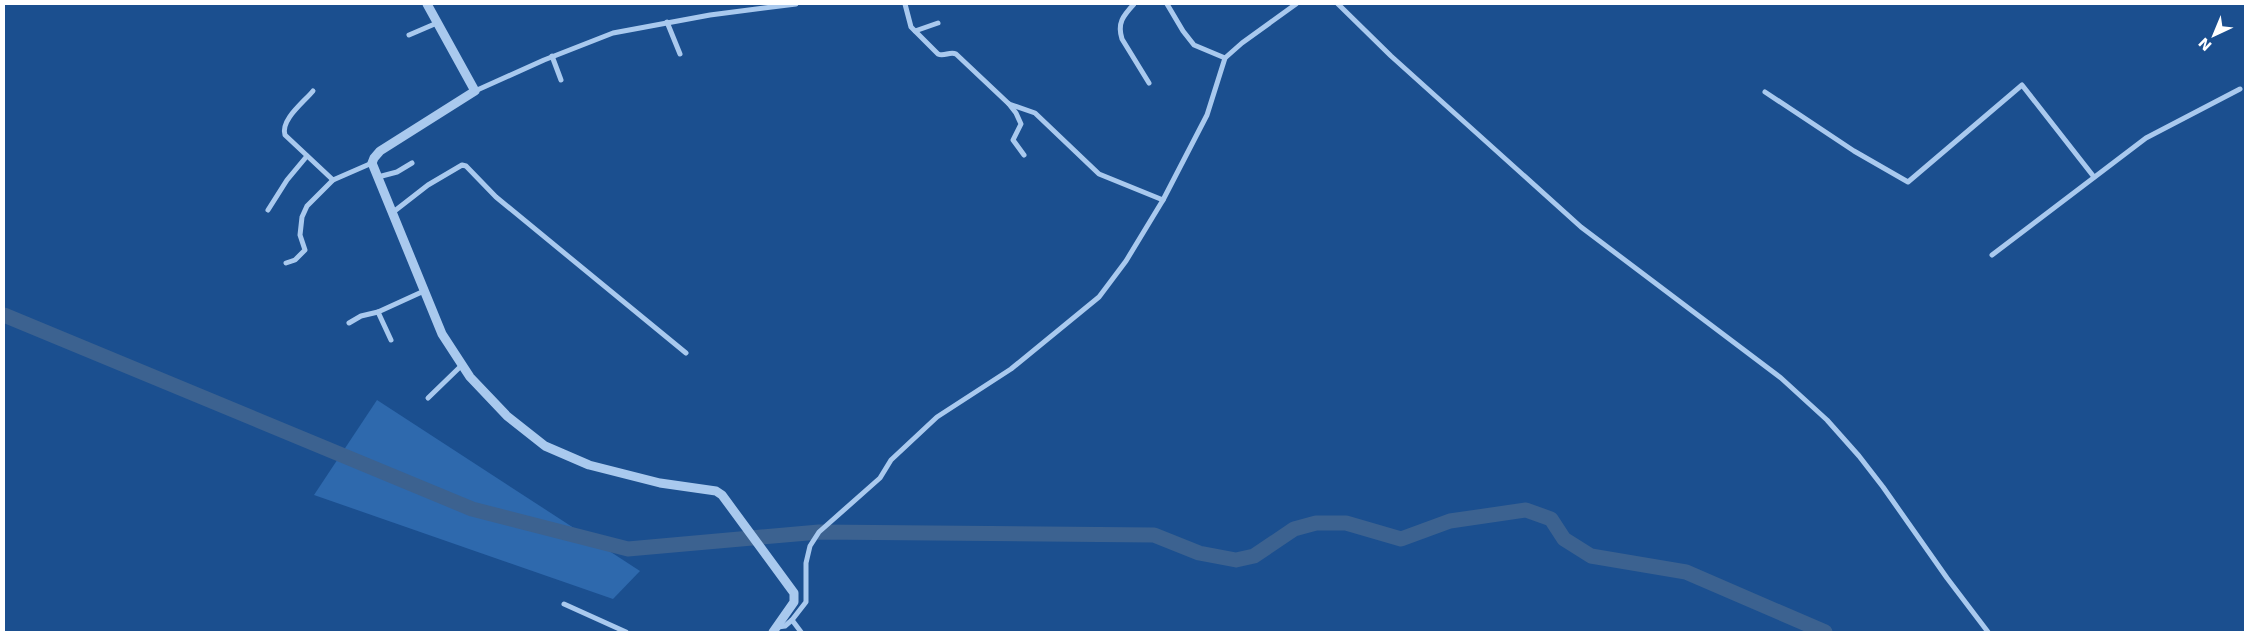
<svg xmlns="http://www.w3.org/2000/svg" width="2249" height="636" viewBox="0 0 2249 636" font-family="'DejaVu Sans',sans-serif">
<rect width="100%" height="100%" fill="#1b4f8f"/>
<!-- green -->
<path fill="#2e69ad" d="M377,400L640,571L613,599L314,495Z"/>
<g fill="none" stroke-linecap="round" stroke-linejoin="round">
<!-- river -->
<path stroke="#3c6290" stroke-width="15" d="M4,315L472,509L628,549L819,532L1154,535L1199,553L1236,560L1254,556L1294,529L1316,523H1346L1401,539L1450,521L1526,510L1551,519L1564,539L1591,556L1686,572L1825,632"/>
<!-- minor -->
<g stroke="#a9c9ee" stroke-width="5">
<path d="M905,4L911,27L938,54C944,57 950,51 956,54L1009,104L1035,113L1099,174L1163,200"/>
<path d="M1134,4C1123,16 1117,23 1122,39L1149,83"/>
<path d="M1167,4L1183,31L1194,45L1225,58"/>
<path d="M1338,4L1391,56L1581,227L1781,378L1827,420L1859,456L1883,487L1947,578L1988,632"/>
<path d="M667,22L680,54"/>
<path d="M915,31L938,23"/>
<path d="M409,35L437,23"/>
<path d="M552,56L561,80"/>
<path d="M313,91C304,102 280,120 285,135L333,180L372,163"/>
<path d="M475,91L544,60L613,33L710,15L796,4"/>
<path d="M1765,92L1854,151L1908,182L2022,85L2094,177"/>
<path d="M1009,104L1016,113L1021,124L1013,140L1024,155"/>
<path d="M378,177L397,172L412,163"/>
<path d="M268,210L287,180L307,156"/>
<path d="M392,213L428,185L462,165L466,166L496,197L686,353"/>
<path d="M1992,255L2146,138L2240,89"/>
<path d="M286,263L295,260L305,250L300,235L302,217L307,206L333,180"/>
<path d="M378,312L391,340"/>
<path d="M349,323L361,316L378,312L424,291"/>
<path d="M428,398L461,366"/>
<path d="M564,604L626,632"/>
<path d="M792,620L801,632"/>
<path d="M778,627L785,626L792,620L806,602V563L810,546L819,532L880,478L891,460L937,417L1011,369L1099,297L1126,261L1163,200L1207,115L1225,58L1242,43L1296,4"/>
</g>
<!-- tertiary -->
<path stroke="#a9c9ee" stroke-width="9" d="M427,4L475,91L380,151L374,158L372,163L442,334L470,377L507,416L545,446L589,465L660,483L716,491L722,495L794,593V602L773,632"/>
</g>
<!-- border -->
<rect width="2249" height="636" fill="none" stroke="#ffffff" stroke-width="10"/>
<!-- north arrow -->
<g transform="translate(2214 35) rotate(224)" stroke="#1b4f8f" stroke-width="4" paint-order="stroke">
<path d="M0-4L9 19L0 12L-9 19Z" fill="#ffffff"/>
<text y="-8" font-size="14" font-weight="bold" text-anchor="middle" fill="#ffffff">N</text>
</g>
</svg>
